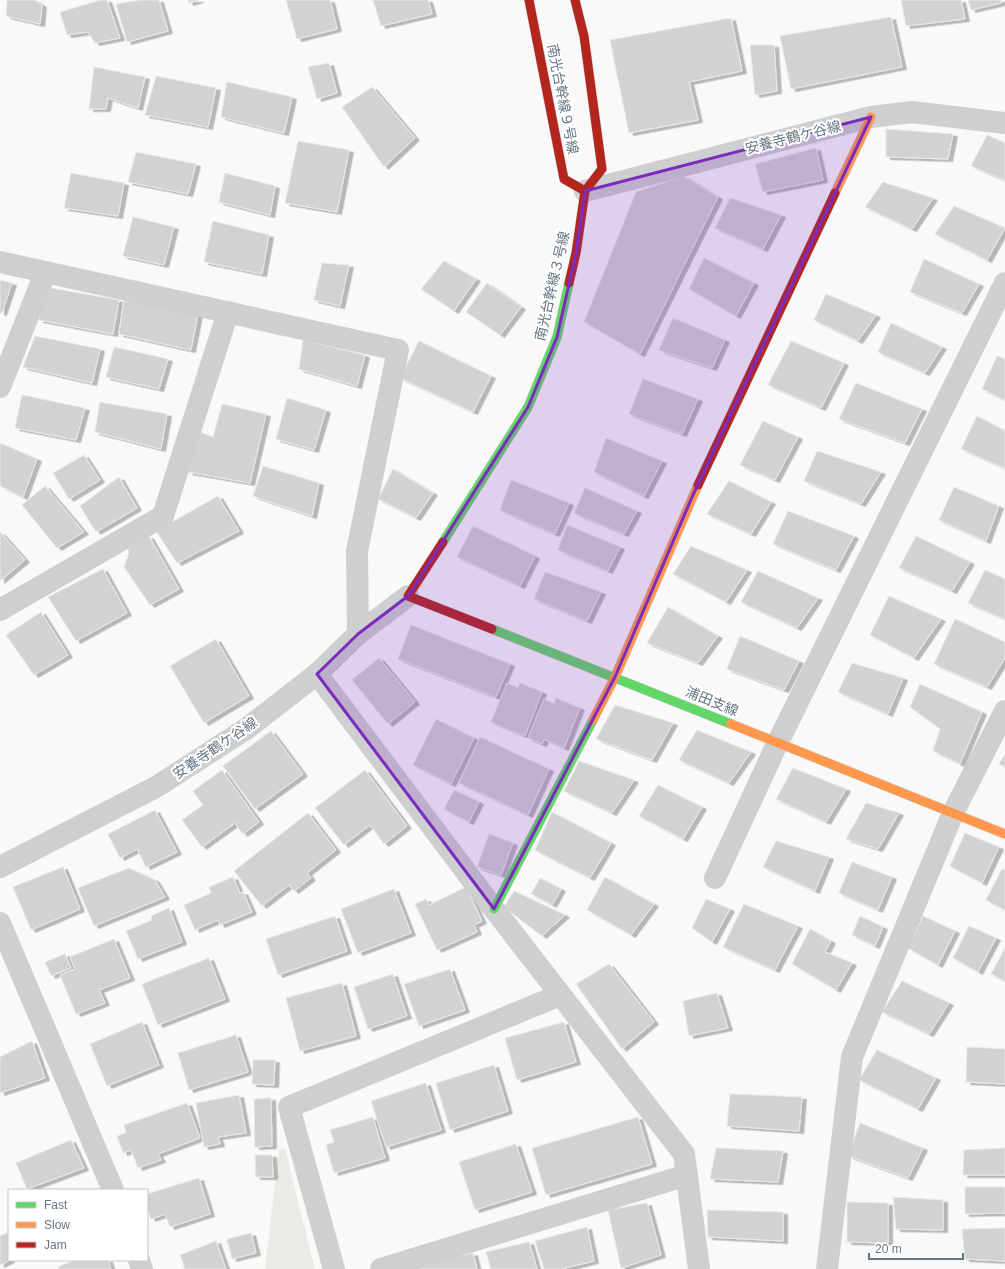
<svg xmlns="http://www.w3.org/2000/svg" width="1005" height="1269" viewBox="0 0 1005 1269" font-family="Helvetica,'Noto Sans JP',sans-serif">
<defs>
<filter id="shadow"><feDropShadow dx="4.5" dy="2.5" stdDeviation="0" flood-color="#0004"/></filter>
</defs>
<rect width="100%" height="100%" fill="#f9f9f9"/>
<!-- green -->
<path fill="#e8ebe6" d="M285,1148L315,1269H265L279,1150Z"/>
<!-- building -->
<g fill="#d0d2d3" stroke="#e8e8e8" filter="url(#shadow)">
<path d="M7,0H35L42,5L40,24L6,16Z"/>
<path d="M101,0H107L120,38L95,43L88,32L67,35L60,12Z"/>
<path d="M141,0H159L168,31L127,42L116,4Z"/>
<path d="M188,0H199L189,3Z"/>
<path d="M286,0H330L337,29L297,39Z"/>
<path d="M373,0H428L432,14L381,26Z"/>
<path d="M901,0H961L965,19L906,26Z"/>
<path d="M968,0H1001V3L971,10Z"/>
<path d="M891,17L902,67L791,89L780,36Z"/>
<path d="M731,18L742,71L689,82L698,120L629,133L610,40Z"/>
<path d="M750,45H774L777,91L755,95Z"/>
<path d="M329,63L337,93L317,99L308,67Z"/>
<path d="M94,67L145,77L138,108L108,98L106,109H89Z"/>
<path d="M156,76L216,88L208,127L145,115Z"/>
<path d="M227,82L292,97L284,133L221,117Z"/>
<path d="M372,87L415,138L384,167L342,107Z"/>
<path d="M886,129L953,134L948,159L886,157Z"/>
<path d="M987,135L1005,143V180L971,166Z"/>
<path d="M298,141L349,150L337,212L285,203Z"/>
<path d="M816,148L823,180L763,192L755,164Z"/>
<path d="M136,152L196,164L188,194L128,182Z"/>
<path d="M71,173L124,183L118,216L64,208Z"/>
<path d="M225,173L275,186L270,215L219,202Z"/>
<path d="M684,176L718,197L640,354L584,322L636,192Z"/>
<path d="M883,182L933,198L912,229L865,207Z"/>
<path d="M730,198L781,215L763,249L715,228Z"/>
<path d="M954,206L1005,228L987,260L935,234Z"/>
<path d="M133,217L174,227L164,265L123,256Z"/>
<path d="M213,221L269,235L262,274L204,262Z"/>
<path d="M704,258L754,283L736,316L689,289Z"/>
<path d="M924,259L979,284L962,313L910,292Z"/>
<path d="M444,261L476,279L454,311L421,289Z"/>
<path d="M322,263L349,265L340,306L314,300Z"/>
<path d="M0,280L12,283L2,313H0Z"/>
<path d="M487,283L521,307L500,335L466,312Z"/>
<path d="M45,287L119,300L113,334L39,320Z"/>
<path d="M826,294L876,315L858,341L814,320Z"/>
<path d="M124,299L198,314L191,350L119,334Z"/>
<path d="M673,318L725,340L712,368L659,350Z"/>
<path d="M891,323L942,347L925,373L878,352Z"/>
<path d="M35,336L100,349L92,383L23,367Z"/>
<path d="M303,340L365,355L357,386L299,369Z"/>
<path d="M419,341L491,376L473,412L400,378Z"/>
<path d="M791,341L844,363L821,408L768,385Z"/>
<path d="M114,347L168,359L159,389L106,377Z"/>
<path d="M997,356L1005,359V400L982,389Z"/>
<path d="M643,379L698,399L682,434L629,414Z"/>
<path d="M856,383L922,409L905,443L839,419Z"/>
<path d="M22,395L85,408L76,440L15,428Z"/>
<path d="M287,398L326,410L314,450L276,439Z"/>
<path d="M100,402L167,414L161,449L95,432Z"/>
<path d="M222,404L266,414L250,483L188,472L200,432L213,437Z"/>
<path d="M977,416L1005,431V468L961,449Z"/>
<path d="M763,421L798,437L775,480L740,465Z"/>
<path d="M606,438L662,461L644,496L594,472Z"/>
<path d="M0,443L37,459L23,497L0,486Z"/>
<path d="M817,451L881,472L861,504L804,481Z"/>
<path d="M84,455L100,480L69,499L53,473Z"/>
<path d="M263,466L319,483L312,516L253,496Z"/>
<path d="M393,469L433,493L416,518L378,499Z"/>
<path d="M119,477L137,508L96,532L80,506Z"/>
<path d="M511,480L569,503L555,534L500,510Z"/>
<path d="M729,481L771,502L751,534L707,514Z"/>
<path d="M45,486L84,532L57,548L22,505Z"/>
<path d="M954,487L999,506L986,541L939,520Z"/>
<path d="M585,488L637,511L624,534L574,513Z"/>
<path d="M218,496L239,531L177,563L156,531Z"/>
<path d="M788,511L854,536L836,570L773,544Z"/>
<path d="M567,525L620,547L608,571L558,550Z"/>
<path d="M473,526L535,556L520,586L457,557Z"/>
<path d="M0,532L25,560L0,581Z"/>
<path d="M149,536L179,589L150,605L124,567L129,553L127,545Z"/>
<path d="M916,536L970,562L952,591L899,568Z"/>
<path d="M691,546L747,570L726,602L673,574Z"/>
<path d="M103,569L127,613L76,641L48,597Z"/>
<path d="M985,570L1005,579V619L968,603Z"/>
<path d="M758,571L818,598L797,628L741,602Z"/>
<path d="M545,572L601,592L587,621L534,599Z"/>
<path d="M889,596L941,619L914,658L870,635Z"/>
<path d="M668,607L718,636L698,663L647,643Z"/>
<path d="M41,612L68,655L34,675L6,635Z"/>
<path d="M955,619L1005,642V658L987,687L934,664Z"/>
<path d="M411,625L510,664L496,697L398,659Z"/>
<path d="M740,636L799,661L784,690L727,669Z"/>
<path d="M216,639L249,696L204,723L170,666Z"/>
<path d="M379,658L415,702L388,724L352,680Z"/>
<path d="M852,663L903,678L888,714L838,692Z"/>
<path d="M507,683L518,688L520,683L542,692L525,736L491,722Z"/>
<path d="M920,684L982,712L960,764L933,751L940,729L910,707Z"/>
<path d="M556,698L580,708L564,748L544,739L542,744L528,738L544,699L554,704Z"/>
<path d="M615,705L673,723L652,760L596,739Z"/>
<path d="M436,719L474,738L451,784L413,765Z"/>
<path d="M697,730L751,752L729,783L679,760Z"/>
<path d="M271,731L303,774L255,809L223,766Z"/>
<path d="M480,737L549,769L528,815L459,783Z"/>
<path d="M1005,754V767L999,764Z"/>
<path d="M579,761L634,780L612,813L564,791Z"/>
<path d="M793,768L846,789L826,822L776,799Z"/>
<path d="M222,770L259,822L243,834L235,823L202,847L182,820L203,805L193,791Z"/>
<path d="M365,770L407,826L384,844L370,825L344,845L315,808Z"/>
<path d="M658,785L702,807L683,839L639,816Z"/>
<path d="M454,790L479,802L469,822L444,809Z"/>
<path d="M866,803L899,813L878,849L846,839Z"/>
<path d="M155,810L177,852L146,867L137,849L120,858L108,834Z"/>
<path d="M552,812L611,843L590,878L535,850Z"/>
<path d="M308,813L336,850L307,873L311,878L294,891L289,885L262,906L234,871Z"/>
<path d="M965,833L999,847L982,883L950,866Z"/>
<path d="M489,834L513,843L501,875L477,867Z"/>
<path d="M776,841L829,857L815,891L763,867Z"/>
<path d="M852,862L892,877L878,910L839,893Z"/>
<path d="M63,867L80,909L31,930L13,887Z"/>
<path d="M129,868L155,880L165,897L94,926L78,888Z"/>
<path d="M1002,869L1005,870V910L986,900Z"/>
<path d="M233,877L240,893L243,892L252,912L220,925L218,920L195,930L184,905L211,893L209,887Z"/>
<path d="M605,877L654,904L631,935L587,910Z"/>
<path d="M540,878L561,889L552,905L531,894Z"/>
<path d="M466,887L482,921L474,925L477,932L437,950L415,904L426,899L429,905Z"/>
<path d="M394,889L411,933L358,953L341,909Z"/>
<path d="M514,891L565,915L542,936L504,907Z"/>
<path d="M706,899L730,909L712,942L692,928Z"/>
<path d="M744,904L798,926L775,970L723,947Z"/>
<path d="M169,908L182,942L138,959L126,931L152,920L151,916Z"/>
<path d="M335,916L347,951L278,975L266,939Z"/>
<path d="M860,916L883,927L875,946L852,935Z"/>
<path d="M923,916L955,931L938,965L908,948Z"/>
<path d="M969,926L996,938L978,972L953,958Z"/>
<path d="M810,929L831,941L825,952L852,963L836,990L792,964Z"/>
<path d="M114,939L130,978L99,990L105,1003L76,1014L60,975L75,969L70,957Z"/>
<path d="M1005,948V981L991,974Z"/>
<path d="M65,954L71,968L51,976L45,962Z"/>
<path d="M209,958L225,999L158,1025L142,984Z"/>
<path d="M609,964L654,1022L622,1049L576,984Z"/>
<path d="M450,969L465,1010L419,1026L404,984Z"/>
<path d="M393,974L407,1016L368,1029L354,987Z"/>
<path d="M902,981L949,1003L929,1034L882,1012Z"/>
<path d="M342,983L356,1036L300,1051L286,998Z"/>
<path d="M717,993L728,1028L689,1036L683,1001Z"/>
<path d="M142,1022L159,1065L107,1086L90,1044Z"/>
<path d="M564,1022L576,1062L517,1080L505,1038Z"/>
<path d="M236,1035L248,1072L189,1090L178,1053Z"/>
<path d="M32,1041L45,1078L0,1093V1057Z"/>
<path d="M967,1047L1005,1049V1084L966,1082Z"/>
<path d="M877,1050L936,1078L918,1109L859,1080Z"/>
<path d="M253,1060H275L274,1085L252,1084Z"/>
<path d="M494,1065L508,1111L450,1130L436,1083Z"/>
<path d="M426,1083L441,1130L386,1147L371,1101Z"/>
<path d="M730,1094L802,1097L799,1131L727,1126Z"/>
<path d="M239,1095L246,1133L218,1137L220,1144L204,1147L196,1103Z"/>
<path d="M271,1098L272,1146L255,1147L254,1099Z"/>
<path d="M187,1103L200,1138L158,1154L161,1160L138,1168L131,1150L123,1153L117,1136L126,1133L124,1125Z"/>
<path d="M373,1117L385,1158L334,1173L326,1145L334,1142L330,1130Z"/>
<path d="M638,1117L652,1164L546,1195L532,1148Z"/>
<path d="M860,1123L923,1148L908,1178L848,1156Z"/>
<path d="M71,1140L84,1168L27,1189L16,1163Z"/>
<path d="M516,1144L532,1192L475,1210L459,1162Z"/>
<path d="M716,1148L783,1151L778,1182L710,1179Z"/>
<path d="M1005,1148V1175H963L964,1150Z"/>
<path d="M255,1155H272L273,1177H256Z"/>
<path d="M199,1178L210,1214L170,1227L165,1214L151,1219L147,1207V1194Z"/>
<path d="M965,1187H1005V1213L965,1214Z"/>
<path d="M893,1197L943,1200V1230L896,1229Z"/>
<path d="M847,1202L888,1203V1243L847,1242Z"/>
<path d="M647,1203L661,1255L621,1268L608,1210Z"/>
<path d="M707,1210L783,1212V1241L708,1237Z"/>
<path d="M587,1227L594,1261L561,1269H544L535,1241Z"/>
<path d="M1005,1228V1261L965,1259L962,1229Z"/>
<path d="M9,1232V1260H10L0,1265V1236Z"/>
<path d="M251,1233L256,1253L232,1259L227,1239Z"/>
<path d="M216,1241L226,1269H185L180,1255Z"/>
<path d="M529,1242L537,1269H491L486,1252Z"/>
<path d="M473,1253L477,1269H416L415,1267Z"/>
<path d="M75,1260H108L111,1269H59L58,1267Z"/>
</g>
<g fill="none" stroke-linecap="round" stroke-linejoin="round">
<!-- fast casing -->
<g stroke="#d5d6d7" stroke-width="10">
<g id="fast">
<path d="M443,542L528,407L557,337L569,283"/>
<path d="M492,629L731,724"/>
<path d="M494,909L593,720"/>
</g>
</g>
<!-- slow casing -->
<g stroke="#d5d6d7" stroke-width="10">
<g id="slow">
<path d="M835,193L871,117"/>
<path d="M593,720L615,677L698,485"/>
<path d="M731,724L1005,834"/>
</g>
</g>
<!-- jam casing -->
<g stroke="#d5d6d7" stroke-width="10">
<g id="jam">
<path d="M529,0L564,179L585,191"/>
<path d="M569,283L576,253L585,191L602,169L584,36L575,0"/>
<path d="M698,485L835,193"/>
<path d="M443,542L408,596L492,629"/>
</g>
</g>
<!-- street -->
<g stroke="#cecfd0" stroke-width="22">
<path d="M585,191L871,117L912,112L1005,123"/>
<path d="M0,262L398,350L357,551L358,634"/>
<path d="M0,387L45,273"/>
<path d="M0,610L163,516L228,312"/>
<path d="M317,674L494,909L684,1154L699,1269"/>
<path d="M0,867L156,787L246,729L317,674L358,634L408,596"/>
<path d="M715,878L778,742L1005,283"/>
<path d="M0,923L113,1190"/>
<path d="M139,1260L142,1269"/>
<path d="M334,1269L289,1107L560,995"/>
<path d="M381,1269L687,1175"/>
<path d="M827,1269L852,1057L953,813L1005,711"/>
</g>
<!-- fast -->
<use href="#fast" stroke="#63d668" stroke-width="9"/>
<!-- slow -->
<use href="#slow" stroke="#ff974d" stroke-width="9"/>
<!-- jam -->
<use href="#jam" stroke="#b3261e" stroke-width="9"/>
</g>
<!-- marked area -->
<path fill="#7b2cbf" fill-opacity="0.2" stroke="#7b2cbf" stroke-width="3" stroke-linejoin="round" d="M871,117L693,495L615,677L494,909L317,674L358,634L408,596L528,407L557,337L576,253L585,191Z"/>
<g text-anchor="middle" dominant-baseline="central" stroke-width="4" stroke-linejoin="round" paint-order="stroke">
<!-- street labels -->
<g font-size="14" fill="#657683" stroke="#fff">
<text transform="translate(563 99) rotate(79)">南光台幹線９号線</text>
<text transform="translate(793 137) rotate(-14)">安養寺鶴ケ谷線</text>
<text transform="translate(552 286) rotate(-77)">南光台幹線３号線</text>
<text transform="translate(712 701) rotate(22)">浦田支線</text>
<text transform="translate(215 748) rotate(-34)">安養寺鶴ケ谷線</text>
</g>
</g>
<!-- legend -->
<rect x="8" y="1189" width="140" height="72" fill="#ffffff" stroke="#c1c8cd"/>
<rect x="16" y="1202" width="20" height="6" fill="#63d668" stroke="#c1c8cd"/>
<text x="44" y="1209" font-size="12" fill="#657683">Fast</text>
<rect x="16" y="1222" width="20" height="6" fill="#ff974d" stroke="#c1c8cd"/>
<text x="44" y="1229" font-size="12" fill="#657683">Slow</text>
<rect x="16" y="1242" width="20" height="6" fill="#b3261e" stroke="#c1c8cd"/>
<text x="44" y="1249" font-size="12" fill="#657683">Jam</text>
<!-- scale -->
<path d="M869 1253v6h94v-6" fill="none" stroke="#657683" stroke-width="2"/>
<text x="875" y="1253" font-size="12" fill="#657683" stroke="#ffffff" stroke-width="3" paint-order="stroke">20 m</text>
</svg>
